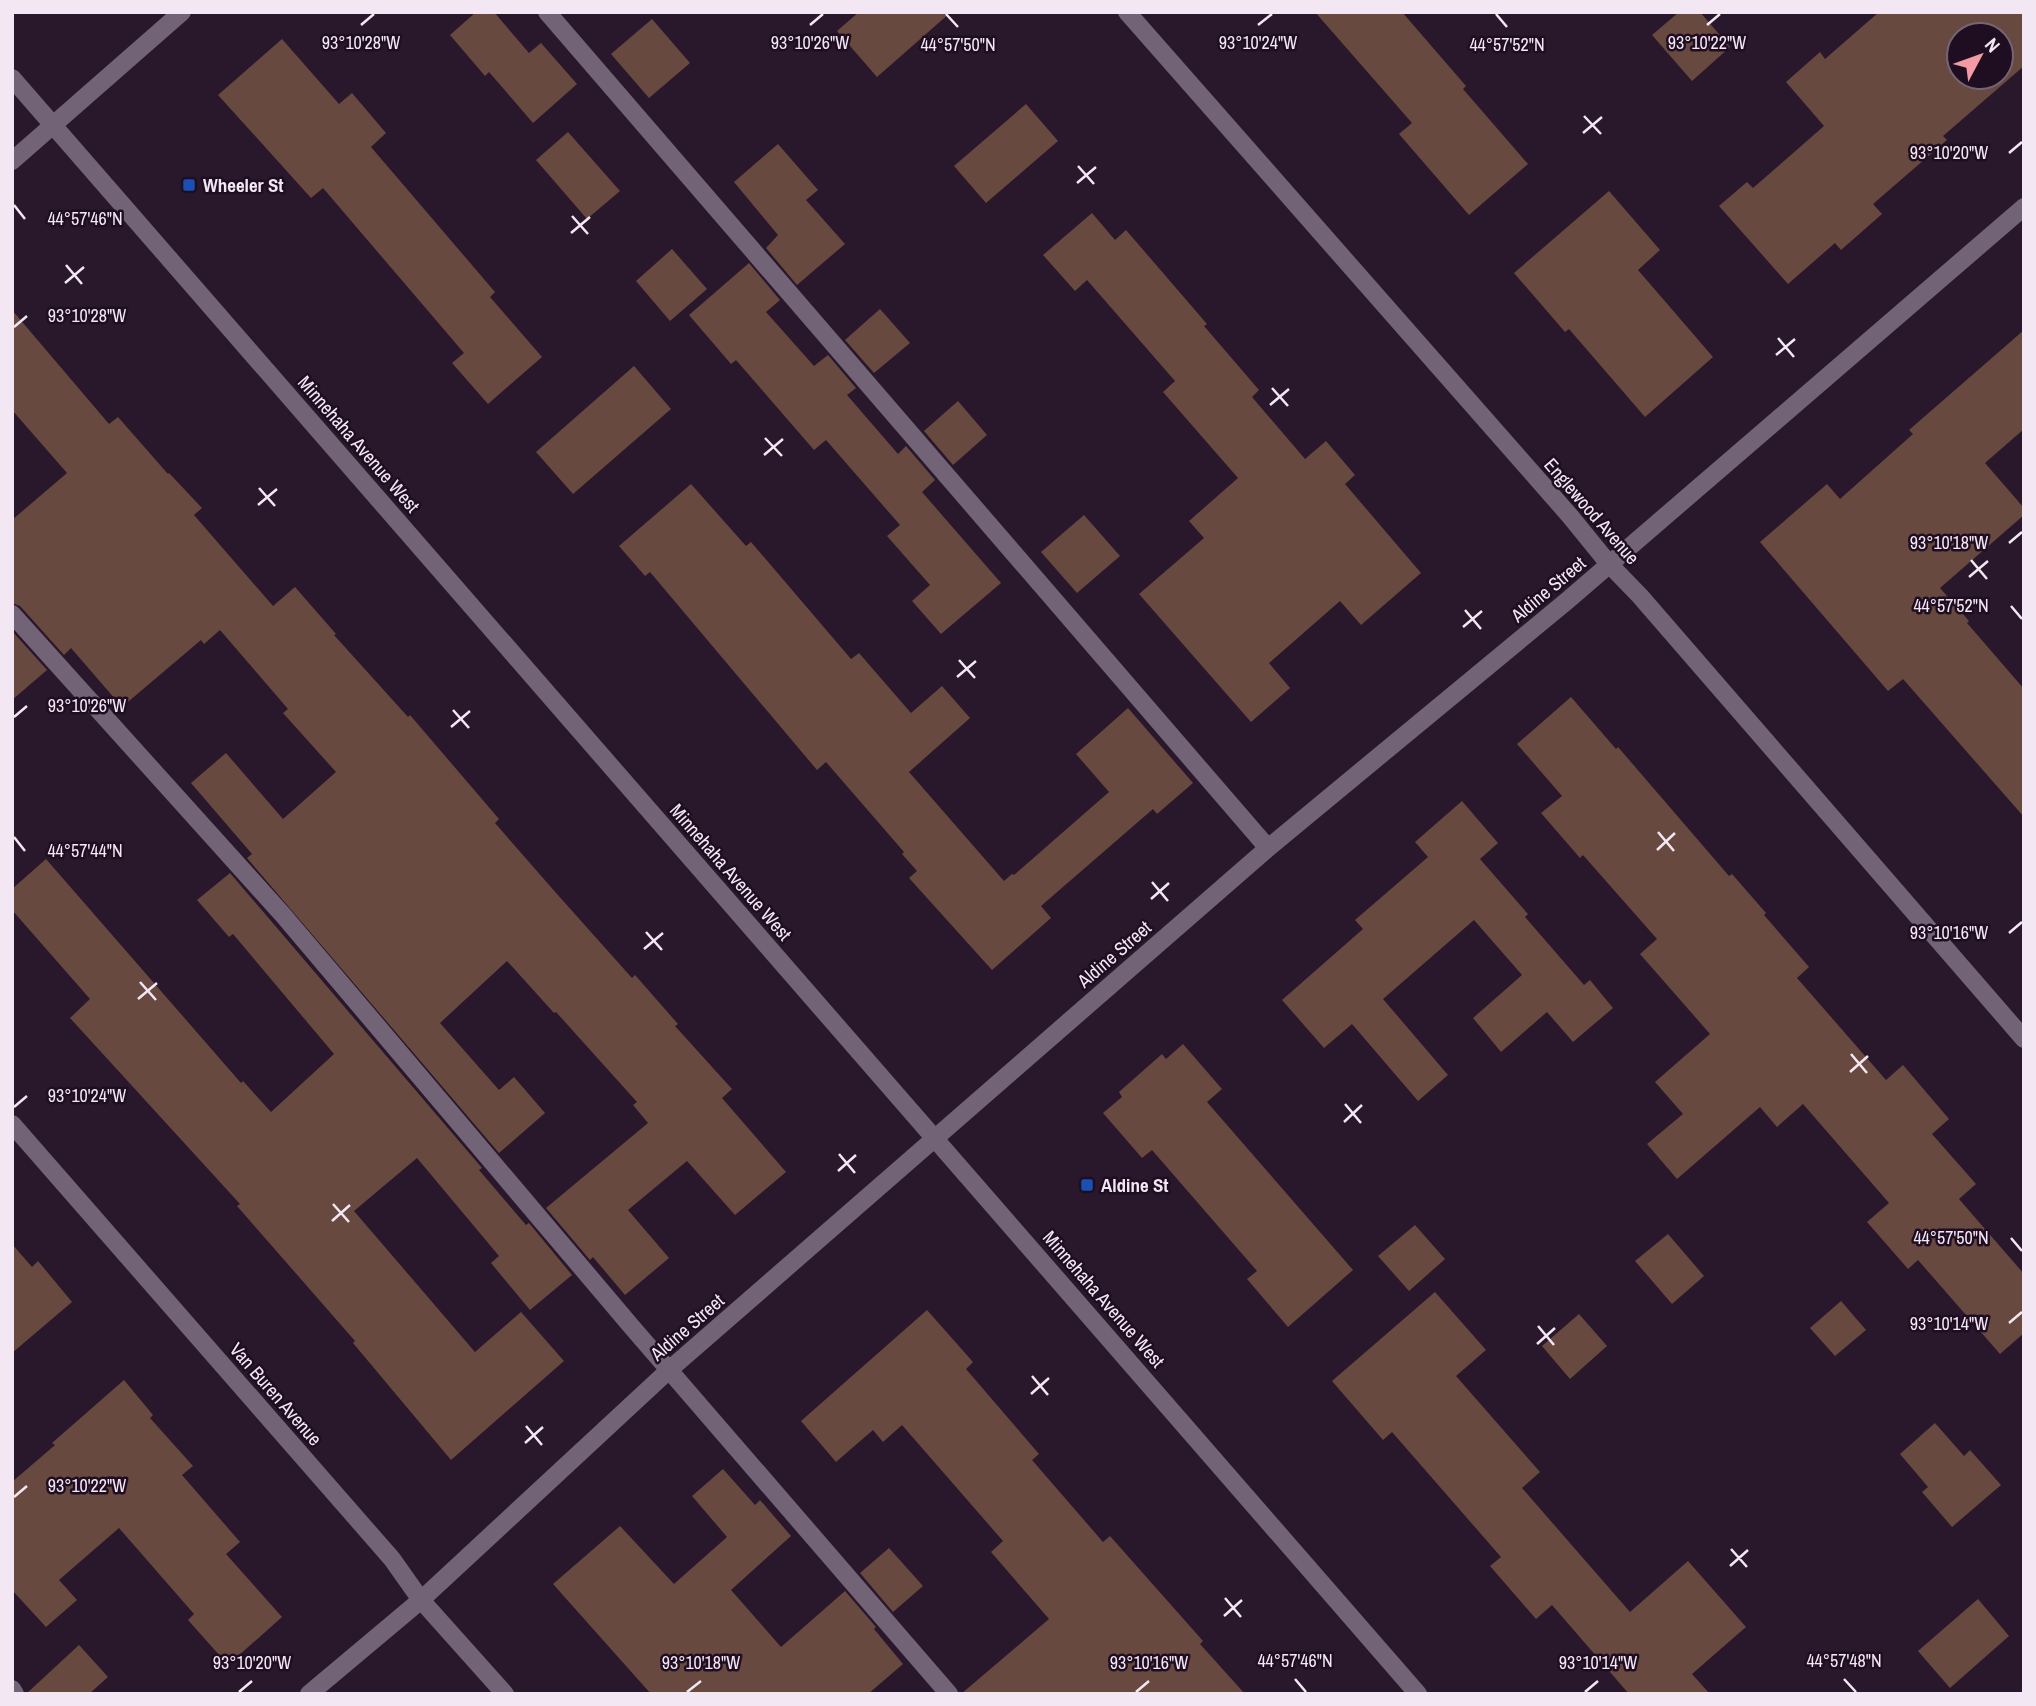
<svg xmlns="http://www.w3.org/2000/svg" width="2036" height="1706" viewBox="0 0 2036 1706" font-family="'Archivo Narrow',sans-serif">
<rect width="100%" height="100%" fill="#29182b"/>
<!-- building -->
<g fill="#674940" fill-rule="evenodd">
<path d="M476,12H494L529,53L541,43L577,84L533,123L489,72L485,76L450,35Z"/>
<path d="M859,12H951L877,77L837,31Z"/>
<path d="M1315,12H1402L1466,86L1463,89L1528,164L1469,215L1399,134L1412,123Z"/>
<path d="M1679,12H1700L1730,47L1692,81L1652,35Z"/>
<path d="M1879,12H2024V66L1943,136L1947,140L1873,204L1882,214L1841,250L1835,243L1788,284L1719,206L1747,182L1753,188L1824,126L1786,82L1820,52L1825,59ZM1959,35H2001V77H1959Z"/>
<path d="M652,19L690,63L649,98L611,54Z"/>
<path d="M282,39L339,104L352,93L386,133L371,147L495,292L490,297L542,357L488,404L452,363L464,353L323,188L311,198L218,95Z"/>
<path d="M1026,104L1058,141L986,203L954,166Z"/>
<path d="M568,132L620,191L587,219L536,160Z"/>
<path d="M778,144L818,190L806,200L845,244L797,285L766,248L778,235L734,182Z"/>
<path d="M1609,191L1660,250L1638,270L1713,357L1645,417L1569,329L1565,332L1514,273Z"/>
<path d="M1092,213L1115,240L1126,230L1207,324L1204,326L1259,390L1252,397L1305,459L1326,441L1355,475L1345,484L1421,573L1361,625L1340,601L1269,663L1290,688L1251,722L1139,594L1204,538L1189,521L1238,478L1163,392L1175,381L1087,280L1075,291L1043,255Z"/>
<path d="M672,249L707,289L670,321L636,281Z"/>
<path d="M749,263L780,300L766,312L814,366L828,355L856,388L847,395L898,454L906,446L935,480L922,492L1001,583L941,634L912,601L930,585L887,536L900,525L826,440L814,450L736,360L731,364L689,315Z"/>
<path d="M880,309L910,343L874,373L845,340Z"/>
<path d="M12,310L109,424L118,417L168,474L169,473L202,508L194,515L273,606L295,587L336,634L334,635L408,717L410,715L499,819L495,823L557,894L632,978L635,975L678,1024L675,1026L732,1089L722,1098L786,1172L735,1215L687,1161L628,1210L669,1258L625,1295L593,1257L590,1260L546,1208L648,1123L633,1105L637,1102L556,1012L554,1013L507,961L440,1023L499,1090L514,1077L545,1113L499,1153L247,858L252,854L191,783L226,753L283,819L336,772L283,713L288,709L220,630L204,644L201,640L122,707L71,648L64,655L20,606L12,603V520L67,473L12,410Z"/>
<path d="M2024,330V429L1985,463L2024,508V515L1940,588L1969,621L1967,623L2024,689V817L1903,679L1888,691L1760,542L1827,484L1840,499L1913,434L1909,430Z"/>
<path d="M634,366L671,409L573,494L536,452Z"/>
<path d="M958,401L987,435L953,465L924,431Z"/>
<path d="M691,484L746,546L751,542L851,659L859,653L911,713L942,686L970,718L909,772L1004,881L1012,874L1014,875L1109,792L1076,754L1128,708L1193,783L1157,814L1153,809L1041,906L1051,918L992,970L909,878L917,871L902,854L904,852L826,762L817,770L650,572L645,576L619,546Z"/>
<path d="M1084,515L1120,556L1077,593L1041,552Z"/>
<path d="M12,631L47,670L12,700Z"/>
<path d="M1571,697L1616,749L1618,747L1729,876L1732,874L1766,913L1764,915L1809,967L1797,978L1886,1080L1903,1065L1949,1119L1932,1134L1976,1184L1959,1199L2024,1274V1333L2000,1354L1918,1260L1908,1269L1867,1222L1889,1203L1803,1104L1777,1127L1760,1107L1677,1179L1647,1144L1683,1114L1655,1082L1710,1034L1640,954L1657,939L1583,855L1580,858L1541,813L1562,796L1517,744Z"/>
<path d="M1462,801L1498,843L1480,859L1528,914L1525,917L1584,985L1590,980L1613,1008L1573,1042L1547,1012L1501,1052L1473,1018L1522,975L1474,920L1383,999L1448,1075L1418,1101L1352,1024L1324,1048L1282,1000L1363,929L1355,920L1428,857L1415,842Z"/>
<path d="M46,859L241,1083L243,1081L271,1112L334,1054L233,934L229,937L197,900L230,873L482,1168L479,1170L526,1225L529,1223L572,1275L530,1310L491,1263L499,1256L417,1158L354,1211L475,1352L521,1312L564,1361L451,1460L353,1343L355,1341L237,1206L240,1204L70,1018L90,999L12,910V889Z"/>
<path d="M1183,1044L1222,1089L1207,1102L1353,1270L1288,1327L1247,1279L1257,1271L1152,1150L1142,1158L1103,1113L1122,1097L1119,1092L1162,1054L1166,1059Z"/>
<path d="M1415,1225L1445,1259L1409,1291L1378,1256Z"/>
<path d="M1668,1234L1704,1276L1672,1304L1635,1261Z"/>
<path d="M12,1244L32,1267L38,1261L72,1302L12,1353Z"/>
<path d="M1435,1292L1486,1350L1456,1376L1540,1472L1522,1488L1630,1612L1688,1561L1746,1627L1692,1674L1710,1694H1629L1552,1605L1536,1619L1490,1566L1501,1557L1392,1432L1383,1440L1332,1381Z"/>
<path d="M1841,1301L1866,1330L1835,1356L1810,1328Z"/>
<path d="M927,1310L973,1362L966,1369L1039,1454L1032,1460L1103,1542L1110,1536L1203,1641L1200,1644L1245,1694H961L1049,1619L991,1552L1003,1541L902,1425L883,1442L873,1430L836,1462L801,1421Z"/>
<path d="M1579,1314L1607,1346L1570,1379L1542,1346Z"/>
<path d="M124,1380L153,1415L150,1418L193,1466L182,1475L240,1542L226,1554L282,1617L228,1665L188,1620L194,1614L119,1528L59,1580L77,1600L46,1627L12,1590V1482L55,1445L52,1443Z"/>
<path d="M1935,1423L1964,1456L1970,1450L2001,1485L1952,1527L1922,1492L1928,1487L1900,1454Z"/>
<path d="M723,1469L755,1505L760,1500L791,1536L731,1590L781,1647L845,1591L876,1627L874,1629L903,1664L868,1694H651L553,1584L620,1526L674,1584L727,1537L692,1496Z"/>
<path d="M889,1548L923,1586L893,1612L860,1573Z"/>
<path d="M1978,1599L2009,1636L1950,1688L1918,1651Z"/>
<path d="M79,1645L108,1677L89,1694H26Z"/>
</g>
<g fill="none" stroke-linecap="round" stroke-linejoin="round">
<!-- service -->
<g stroke="#726476" stroke-width="18">
<path d="M547,12L1268,848"/>
<path d="M12,614L283,915L631,1326L949,1694"/>
<path d="M12,1689L15,1694"/>
</g>
<!-- minor -->
<g stroke="#726476" stroke-width="18">
<path d="M1127,12L1570,516L1609,564L1640,596L2024,1039"/>
<path d="M12,161L182,12"/>
<path d="M12,1124L392,1559L421,1600L505,1694"/>
<path d="M309,1694L421,1600L669,1370L1268,848L1568,600L2024,207"/>
</g>
<!-- tertiary -->
<path stroke="#726476" stroke-width="18" d="M12,78L1418,1694"/>
</g>
<!-- ticks -->
<path fill="none" stroke="#f3e7f4" stroke-width="2.5" d="M946,14L958,27M1496,14L1507,27M361,25L374,14M810,25L823,14M1258,25L1272,14M1707,25L1720,14M1584,116L1601,134M1583,133L1602,117M2009,153L2022,142M1078,166L1094,184M1077,183L1096,167M14,205L25,219M572,216L588,234M571,233L590,217M66,265L82,284M65,283L84,267M14,327L27,316M1778,338L1794,357M1776,355L1795,339M1272,388L1288,406M1270,405L1289,389M765,438L782,456M764,455L783,439M259,488L275,506M258,505L277,489M2009,543L2022,532M1971,560L1987,579M1969,577L1988,561M2011,606L2022,619M1465,610L1481,629M1463,627L1482,611M959,660L975,678M957,677L976,661M453,710L469,728M14,717L27,706M451,727L470,711M1658,832L1674,851M14,837L25,851M1657,850L1675,833M1152,882L1168,901M1151,899L1169,883M646,932L662,950M2009,933L2022,922M644,949L663,933M140,982L156,1000M138,999L157,983M1851,1054L1867,1073M1850,1072L1868,1056M1345,1104L1361,1123M14,1107L27,1096M1344,1122L1362,1105M839,1154L855,1173M838,1171L856,1155M333,1204L349,1222M332,1221L350,1205M2011,1238L2022,1251M2009,1323L2022,1312M1538,1326L1554,1345M1537,1344L1555,1328M1032,1376L1048,1395M1031,1394L1049,1378M526,1426L542,1445M525,1443L543,1427M14,1497L27,1486M1731,1549L1747,1567M1730,1566L1748,1550M1225,1598L1241,1617M1224,1616L1242,1600M1295,1679L1306,1692M1844,1679L1856,1692M239,1692L252,1681M687,1692L701,1681M1136,1692L1149,1681M1585,1692L1598,1681"/>
<!-- markers -->
<g fill="#1a4fb4" stroke="#1f0e21" stroke-width="2.5">
<rect x="182" y="178" width="14" height="14" rx="3.5"/>
<rect x="1080" y="1178" width="14" height="14" rx="3.5"/>
</g>
<g text-anchor="middle" dominant-baseline="central" stroke-width="5" stroke-linejoin="round" paint-order="stroke">
<!-- poi labels -->
<g font-size="19" font-weight="bold" fill="#f3e7f4" stroke="#1f0e21" text-anchor="start">
<text x="203" y="185">Wheeler St</text>
<text x="1101" y="1185">Aldine St</text>
</g>
<!-- street labels -->
<g font-size="19" fill="#f3e7f4" stroke="#1f0e21">
<text transform="translate(359 444) rotate(49)">Minnehaha Avenue West</text>
<text transform="translate(1592 511) rotate(49)">Englewood Avenue</text>
<text transform="translate(1548 589) rotate(-40)">Aldine Street</text>
<text transform="translate(731 872) rotate(49)">Minnehaha Avenue West</text>
<text transform="translate(1114 954) rotate(-41)">Aldine Street</text>
<text transform="translate(1104 1299) rotate(49)">Minnehaha Avenue West</text>
<text transform="translate(687 1327) rotate(-41)">Aldine Street</text>
<text transform="translate(276 1394) rotate(49)">Van Buren Avenue</text>
</g>
</g>
<g font-size="18" text-anchor="middle" fill="#f3e7f4" stroke="#1f0e21" stroke-width="5" stroke-linejoin="round" paint-order="stroke">
<text x="361" y="49">93°10'28"W</text>
<text x="810" y="49">93°10'26"W</text>
<text x="1258" y="49">93°10'24"W</text>
<text x="1707" y="49">93°10'22"W</text>
<text x="958" y="51">44°57'50"N</text>
<text x="1507" y="51">44°57'52"N</text>
<text x="1949" y="159">93°10'20"W</text>
<text x="85" y="225">44°57'46"N</text>
<text x="87" y="322">93°10'28"W</text>
<text x="1949" y="549">93°10'18"W</text>
<text x="1951" y="612">44°57'52"N</text>
<text x="87" y="712">93°10'26"W</text>
<text x="85" y="857">44°57'44"N</text>
<text x="1949" y="939">93°10'16"W</text>
<text x="87" y="1102">93°10'24"W</text>
<text x="1951" y="1244">44°57'50"N</text>
<text x="1949" y="1330">93°10'14"W</text>
<text x="87" y="1492">93°10'22"W</text>
<text x="1295" y="1667">44°57'46"N</text>
<text x="1844" y="1667">44°57'48"N</text>
<text x="252" y="1669">93°10'20"W</text>
<text x="701" y="1669">93°10'18"W</text>
<text x="1149" y="1669">93°10'16"W</text>
<text x="1598" y="1669">93°10'14"W</text>
</g>
<!-- border -->
<rect width="2036" height="1706" fill="none" stroke="#f3e7f4" stroke-width="28"/>
<!-- north arrow -->
<g transform="translate(1980 56) rotate(49)"><circle r="33" fill="#1f0e21" stroke="#746575" stroke-width="2"/>
<path d="M0-5L12 26L0 18L-12 26Z" fill="#f49aa5"/>
<text y="-10" font-size="19" font-weight="bold" text-anchor="middle" fill="#f3e7f4">N</text>
</g>
</svg>
